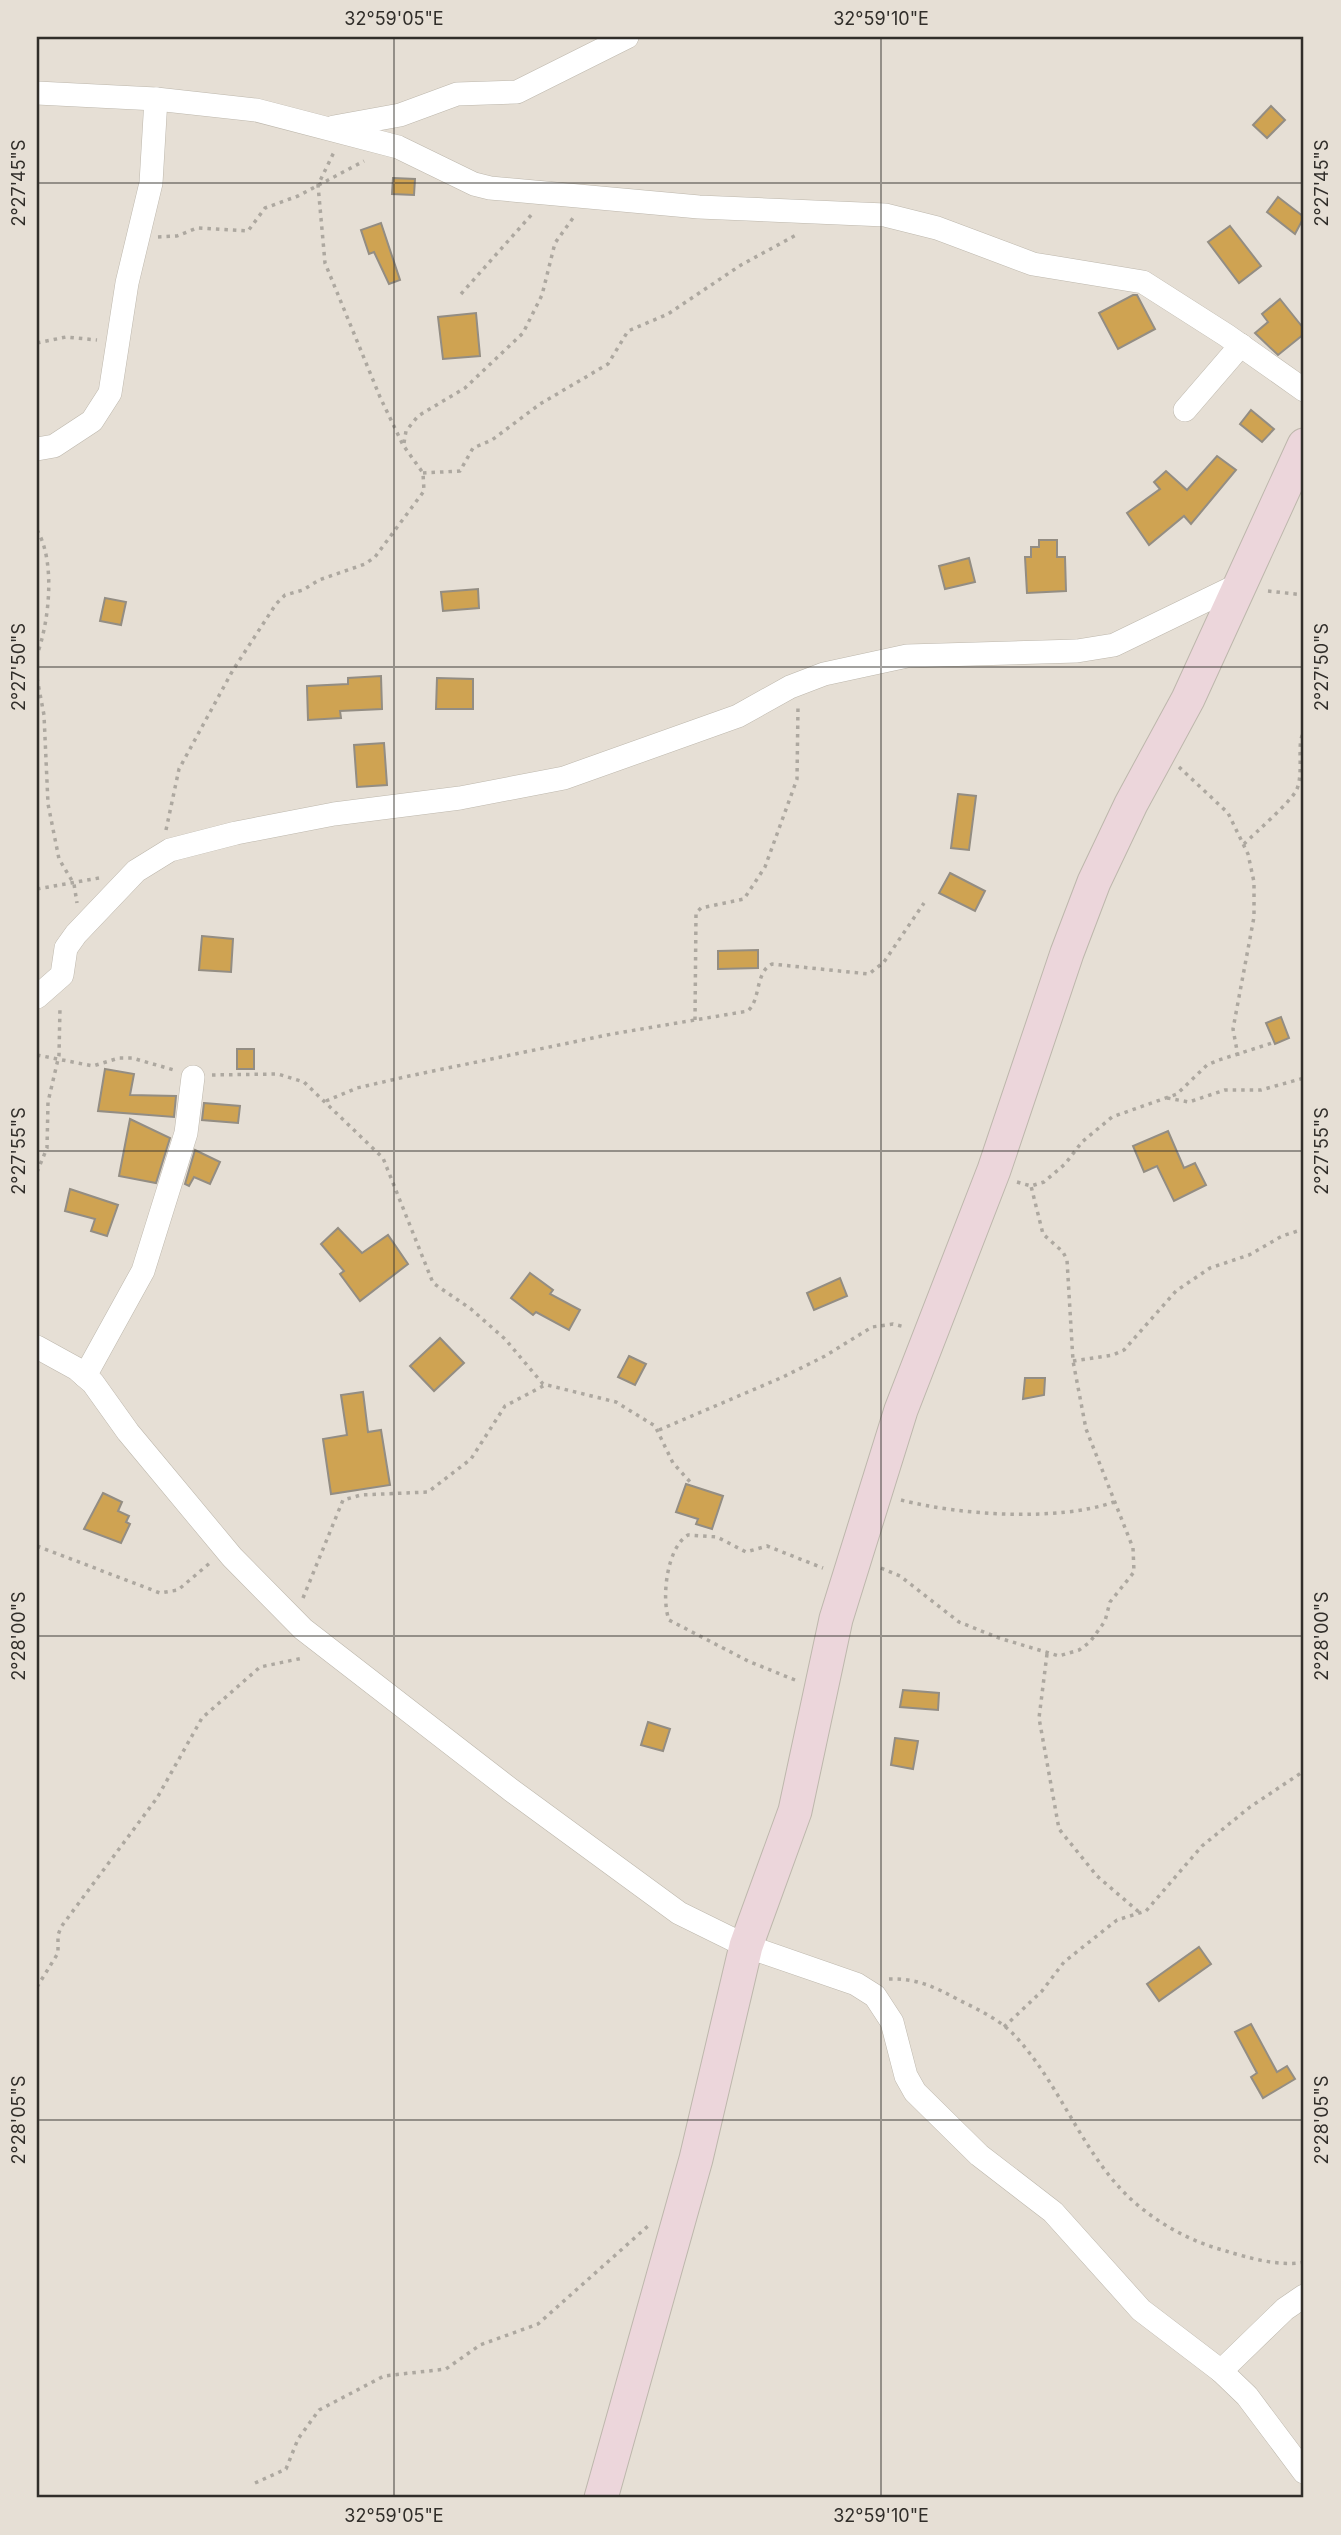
<svg xmlns="http://www.w3.org/2000/svg" width="1341" height="2535" viewBox="0 0 1341 2535" font-family="Inter,sans-serif">
<rect width="100%" height="100%" fill="#e6dfd5"/>
<!-- building -->
<g fill="#cfa352" stroke="#938d83" stroke-width="2">
<path d="M1271,106L1285,120L1267,138L1253,125Z"/>
<path d="M393,178L415,179L414,195L392,194Z"/>
<path d="M1278,197L1304,217L1295,234L1267,212Z"/>
<path d="M381,223L400,280L389,284L374,252L369,254L361,230Z"/>
<path d="M1230,226L1261,266L1239,283L1208,242Z"/>
<path d="M1133,295H1137L1155,329L1118,349L1099,313Z"/>
<path d="M1280,299L1304,329V334L1278,355L1255,333L1268,322L1262,314Z"/>
<path d="M476,313L480,356L443,359L438,317Z"/>
<path d="M1251,410L1274,429L1262,442L1240,424Z"/>
<path d="M1217,456L1236,470L1191,524L1184,516L1149,545L1127,513L1160,489L1154,482L1166,471L1187,490Z"/>
<path d="M1039,540H1057V557H1065L1066,591L1027,593L1025,557H1031V547H1039Z"/>
<path d="M969,558L975,582L945,589L939,566Z"/>
<path d="M478,589L479,608L443,611L441,592Z"/>
<path d="M105,598L126,602L121,625L100,621Z"/>
<path d="M381,676L382,709L340,711L341,718L308,720L307,686L348,684V678Z"/>
<path d="M437,678L473,679V709H436Z"/>
<path d="M384,743L387,785L357,787L354,745Z"/>
<path d="M958,794L976,796L969,850L951,848Z"/>
<path d="M950,873L985,891L975,911L939,893Z"/>
<path d="M202,936L233,939L231,972L199,970Z"/>
<path d="M758,950V968L718,969V951Z"/>
<path d="M1281,1017L1289,1038L1275,1044L1266,1023Z"/>
<rect x="237" y="1049" width="17" height="20"/>
<path d="M105,1069L134,1074L130,1095L176,1096L174,1117L98,1111Z"/>
<path d="M204,1103L240,1106L238,1123L202,1120Z"/>
<path d="M130,1119L170,1138L156,1183L119,1176Z"/>
<path d="M1168,1131L1184,1168L1195,1163L1206,1185L1174,1201L1157,1166L1144,1172L1133,1146Z"/>
<path d="M195,1150L220,1162L210,1184L194,1177L189,1186L185,1184Z"/>
<path d="M70,1189L118,1205L107,1236L91,1231L95,1219L65,1211Z"/>
<path d="M338,1228L362,1253L388,1235L408,1264L360,1301L340,1274L344,1271L321,1244Z"/>
<path d="M530,1273L553,1290L550,1294L580,1310L569,1330L536,1312L533,1315L511,1298Z"/>
<path d="M840,1278L847,1296L814,1310L807,1293Z"/>
<path d="M440,1338L464,1363L434,1391L410,1366Z"/>
<path d="M629,1356L646,1364L635,1385L618,1377Z"/>
<path d="M1025,1378H1045L1044,1395L1023,1399Z"/>
<path d="M363,1392L368,1432L381,1430L390,1485L331,1494L323,1439L347,1435L341,1395Z"/>
<path d="M686,1484L723,1496L712,1529L696,1524L698,1519L676,1512Z"/>
<path d="M103,1493L122,1502L118,1511L129,1516L126,1522L130,1524L121,1543L84,1529Z"/>
<path d="M903,1690L939,1693L938,1710L900,1707Z"/>
<path d="M648,1722L670,1729L663,1751L641,1745Z"/>
<path d="M895,1738L918,1741L913,1769L891,1765Z"/>
<path d="M1199,1947L1211,1964L1159,2001L1147,1984Z"/>
<path d="M1251,2024L1277,2072L1287,2066L1295,2079L1263,2098L1251,2077L1257,2073L1235,2032Z"/>
</g>
<g fill="none" stroke-linecap="round" stroke-linejoin="round">
<!-- street casing -->
<g stroke="#bdb7ac" stroke-width="24">
<g id="street">
<path d="M37,93L156,99L256,110L398,147L474,184L490,188L699,207L885,215L937,228L1033,264L1143,282L1226,335L1304,390"/>
<path d="M334,127L400,115L457,94L517,92L627,37"/>
<path d="M1185,410L1241,345"/>
<path d="M37,449L54,446L92,421L110,393L127,283L151,183L156,99"/>
<path d="M37,997L62,975L66,948L76,934L136,871L170,850L236,833L334,814L460,798L564,778L738,716L790,687L824,674L907,656L1077,651L1114,645L1244,582"/>
<path d="M37,1347L77,1369L93,1383L128,1432L232,1557L303,1629L511,1790L679,1913L746,1946L856,1984L875,1996L892,2022L906,2076L915,2092L979,2155L1053,2212L1141,2310L1221,2371L1247,2396L1304,2472"/>
<path d="M85,1376L143,1271L186,1133L193,1077"/>
<path d="M1221,2371L1285,2309L1304,2296"/>
</g>
</g>
<!-- secondary casing -->
<g stroke="#bdb7ac" stroke-width="35">
<path id="secondary" d="M601,2498L696,2159L746,1946L795,1811L836,1619L901,1410L994,1170L1067,953L1094,882L1131,804L1188,699L1304,445"/>
</g>
<!-- path -->
<g stroke="#ada8a0" stroke-width="3.5" stroke-dasharray="3.5 5" stroke-linecap="butt">
<path d="M158,237L177,236L197,228L248,231L265,208L298,196L364,161"/>
<path d="M461,294L533,213"/>
<path d="M37,343L66,337L97,340"/>
<path d="M404,443L406,431L418,416L465,388L523,333L542,295L555,243L573,218"/>
<path d="M423,473L460,471L473,448L492,440L540,404L608,364L628,331L668,314L741,265L798,234"/>
<path d="M37,530C56,562 49,622 37,655"/>
<path d="M1268,591L1304,595"/>
<path d="M37,678L44,715L48,804L59,859L74,884L77,903"/>
<path d="M1179,767L1228,813L1248,854L1254,882V917L1233,1029L1238,1056"/>
<path d="M166,830L179,769L233,670L276,604L285,595L303,590L319,580L365,564L375,557L424,491L423,473L403,445L380,397L325,263L318,185L334,152"/>
<path d="M1244,844C1255,833 1292,801 1297,789C1304,771 1296,742 1304,732"/>
<path d="M37,889L99,878"/>
<path d="M695,1020L696,913L701,908L744,899L765,867L797,779L798,707"/>
<path d="M37,1055L93,1066L119,1058H132L174,1070"/>
<path d="M212,1075L278,1074L304,1082L383,1158L433,1283L471,1309L505,1339L543,1384L616,1402L655,1426L673,1463L692,1484"/>
<path d="M1167,1098L1189,1102L1225,1090H1261L1304,1078"/>
<path d="M326,1101L357,1088L409,1076L612,1034L748,1011C761,999 755,972 772,964L869,974L884,962L924,903"/>
<path d="M37,1172L47,1148L48,1102L59,1055L60,1007"/>
<path d="M1017,1182L1031,1186L1044,1182L1065,1164L1082,1142L1112,1117L1177,1094L1207,1065L1219,1060L1272,1043"/>
<path d="M37,1205V1214"/>
<path d="M1073,1361L1113,1355L1124,1350L1176,1291L1210,1268L1249,1255L1282,1236L1304,1229"/>
<path d="M659,1430L783,1377L825,1356L872,1327L893,1324L905,1327"/>
<path d="M901,1500C959,1515 1057,1522 1114,1502"/>
<path d="M37,1546L160,1593L178,1590L211,1562"/>
<path d="M881,1568L900,1576L959,1622L999,1638L1059,1656L1079,1650L1090,1642L1105,1621L1110,1602L1134,1572L1133,1548L1086,1429L1073,1361L1067,1260L1063,1252L1043,1234L1031,1186"/>
<path d="M303,1598L343,1500L361,1495L428,1492L471,1459L505,1406L545,1385"/>
<path d="M1047,1654L1039,1718L1059,1829L1097,1876L1140,1913"/>
<path d="M795,1680L748,1661L669,1620C661,1598 667,1547 688,1535L717,1537L746,1552L767,1546L823,1568"/>
<path d="M889,1979C916,1978 935,1987 959,2000C979,2010 1001,2020 1016,2037C1062,2087 1083,2156 1133,2201C1160,2225 1192,2242 1226,2251C1249,2258 1280,2267 1304,2262"/>
<path d="M37,1987L58,1953V1935L61,1927L157,1798L202,1718L260,1667L303,1658"/>
<path d="M1004,2027L1042,1991L1064,1962L1117,1920L1146,1911L1202,1846L1250,1807L1304,1771"/>
<path d="M255,2483L286,2469L298,2439L319,2410L384,2376L446,2369L480,2345L538,2324L648,2226"/>
</g>
<!-- street -->
<use href="#street" stroke="#fff" stroke-width="23"/>
<!-- secondary -->
<use href="#secondary" stroke="#ecd6db" stroke-width="33"/>
</g>
<!-- ticks -->
<path fill="none" stroke="#312e2a" stroke-width="2" stroke-opacity="0.45" d="M394,37V2498M881,37V2498M37,183H1304M37,667H1304M37,1151H1304M37,1636H1304M37,2120H1304"/>
<!-- border -->
<rect width="1341" height="2535" fill="none" stroke="#e6dfd5" stroke-width="77"/>
<rect x="38" y="38" width="1264" height="2458" fill="none" stroke="#312e2a" stroke-width="2.5"/>
<g font-size="18" text-anchor="middle" fill="#312e2a">
<text x="394" y="25">32°59'05"E</text>
<text x="881" y="25">32°59'10"E</text>
<text transform="translate(19 183) rotate(-90)" y="6">2°27'45"S</text>
<text transform="translate(1322 183) rotate(-90)" y="6">2°27'45"S</text>
<text transform="translate(19 667) rotate(-90)" y="6">2°27'50"S</text>
<text transform="translate(1322 667) rotate(-90)" y="6">2°27'50"S</text>
<text transform="translate(19 1151) rotate(-90)" y="6">2°27'55"S</text>
<text transform="translate(1322 1151) rotate(-90)" y="6">2°27'55"S</text>
<text transform="translate(19 1636) rotate(-90)" y="6">2°28'00"S</text>
<text transform="translate(1322 1636) rotate(-90)" y="6">2°28'00"S</text>
<text transform="translate(19 2120) rotate(-90)" y="6">2°28'05"S</text>
<text transform="translate(1322 2120) rotate(-90)" y="6">2°28'05"S</text>
<text x="394" y="2522">32°59'05"E</text>
<text x="881" y="2522">32°59'10"E</text>
</g>
</svg>
